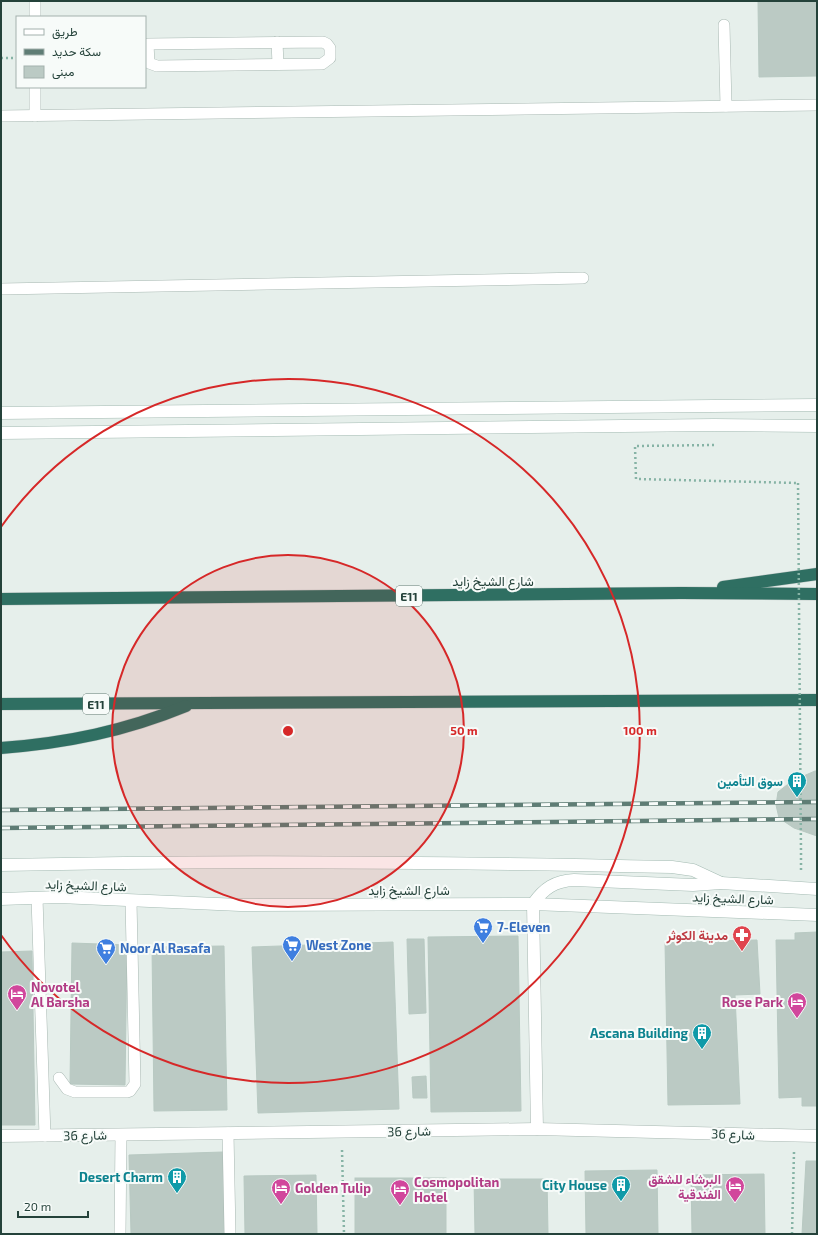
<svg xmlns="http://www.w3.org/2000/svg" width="818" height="1235" viewBox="0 0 818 1235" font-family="'Exo 2',Vazirmatn,sans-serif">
<rect width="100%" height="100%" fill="#e6efeb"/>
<!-- building -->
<g fill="#bbcac4" stroke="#b8c9c2">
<path d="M758,1H817V76L759,77Z"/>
<path d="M815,771H817V836L794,828L779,818L776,805L778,792L792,781Z"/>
<path d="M817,932V1106H802V1097L779,1098L776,940H795V933Z"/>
<path d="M518,936L521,1111L431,1112L428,937Z"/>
<path d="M407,939H424L426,1013L409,1014Z"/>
<path d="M757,940L760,994L735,995L740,1104L668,1105L665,942Z"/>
<path d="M393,942L399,1109L258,1113L252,947Z"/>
<path d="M72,943L127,945L125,1085L70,1084Z"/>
<path d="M224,946L227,1110L154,1111L152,947Z"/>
<path d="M32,951L35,1125H1V952Z"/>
<path d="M426,1076L427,1098H413L412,1077Z"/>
<path d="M223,1152L225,1234H131L129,1155Z"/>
<path d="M806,1161H817V1234H802Z"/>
<path d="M657,1170L658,1234H586L585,1171Z"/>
<path d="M764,1174L765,1234H692L691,1175Z"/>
<path d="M316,1175L317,1234H245L244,1176Z"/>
<rect x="355" y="1178" width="91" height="56"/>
<path d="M474,1179H547L548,1234H475Z"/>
</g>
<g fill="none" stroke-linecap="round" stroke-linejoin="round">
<!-- lane casing -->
<g stroke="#a8b8b2" stroke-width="12">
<g id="lane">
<path d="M35,17V1"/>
<path d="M724,25L726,106"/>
<path d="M277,42L278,64"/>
<path d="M323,42L327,44L330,48V58L322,64L157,66L149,63L148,44Z"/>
<path d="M1,116L817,105"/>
<path d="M35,116V87"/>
<path d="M1,289L583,278"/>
<path d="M37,898L45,1136"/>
<path d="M59,1078L67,1089L75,1092H127L130,1091L135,1084L131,901"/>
<path d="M228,1133L230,1234"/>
<path d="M120,1234L121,1135"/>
</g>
</g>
<!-- street casing -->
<g stroke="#a8b8b2" stroke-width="13">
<g id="street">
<path d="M533,904L537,1129"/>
<path d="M1,1136L537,1129L817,1136"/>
</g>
</g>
<!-- secondary casing -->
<g stroke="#a4bbb3" stroke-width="13">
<g id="secondary">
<path d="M1,413L817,405"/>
<path d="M1,433L714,425L817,426"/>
<path d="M1,865C224,860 448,862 672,867L693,870L721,883"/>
<path d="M1,899L59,897L240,905L533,904L817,915"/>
<path d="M533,904C544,888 555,881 574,880L693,885L721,883L817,889"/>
</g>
</g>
<!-- highway casing -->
<g stroke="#c2cac8" stroke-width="13">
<g id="highway">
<path d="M723,587L817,574"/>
<path d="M1,599L681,593L817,594"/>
<path d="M1,704L817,700"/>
<path d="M1,748C67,743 125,731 186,706"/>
</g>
</g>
<!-- path -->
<g stroke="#86b3a5" stroke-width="2.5" stroke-dasharray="2 3" stroke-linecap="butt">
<path d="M1,58H17"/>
<path d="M714,445L635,446L636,479L798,483"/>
<path d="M801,853V870"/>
<path d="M342,1150L344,1234"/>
<path d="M792,1234L794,1152"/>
</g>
<!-- lane -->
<use href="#lane" stroke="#fff" stroke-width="11"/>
<!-- street -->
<use href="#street" stroke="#fff" stroke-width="12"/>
<!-- secondary -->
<use href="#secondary" stroke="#fff" stroke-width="12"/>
<!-- highway -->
<use href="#highway" stroke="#2f6f62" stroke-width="12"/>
<!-- rail casing -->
<g stroke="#5f7d75" stroke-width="4.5">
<g id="rail">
<path d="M1,810L817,802"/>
<path d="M1,828L817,819"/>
</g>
</g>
<!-- rail -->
<use href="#rail" stroke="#f7fbf9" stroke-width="3" stroke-dasharray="9" stroke-linecap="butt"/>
<!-- path-bridge -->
<path stroke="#86b3a5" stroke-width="2.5" stroke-dasharray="2 3" stroke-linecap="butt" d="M798,483L801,853"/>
</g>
<!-- distance rings -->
<circle cx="288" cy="731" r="176" fill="#d62828" fill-opacity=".12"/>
<g fill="none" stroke="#d62828" stroke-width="2">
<circle cx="288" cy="731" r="176"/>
<path d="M1 527A352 352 0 1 1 1 935"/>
</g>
<!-- icons -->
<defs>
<g id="building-pin" transform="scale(1)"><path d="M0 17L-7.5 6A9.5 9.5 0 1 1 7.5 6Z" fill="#0f9aa8" stroke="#f7fbf9"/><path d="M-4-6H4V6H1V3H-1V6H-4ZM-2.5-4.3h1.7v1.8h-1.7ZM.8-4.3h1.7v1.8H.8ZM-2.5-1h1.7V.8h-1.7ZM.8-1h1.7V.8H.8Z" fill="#fff"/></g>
<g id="supermarket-pin" transform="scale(1)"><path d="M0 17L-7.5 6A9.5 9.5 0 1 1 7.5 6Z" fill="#3f7fe0" stroke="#f7fbf9"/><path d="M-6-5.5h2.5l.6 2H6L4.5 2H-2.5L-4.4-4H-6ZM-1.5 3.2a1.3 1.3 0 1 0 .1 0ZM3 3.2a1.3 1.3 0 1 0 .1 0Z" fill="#fff"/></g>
<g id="pharmacy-pin" transform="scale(1)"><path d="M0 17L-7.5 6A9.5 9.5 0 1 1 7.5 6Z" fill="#e0444e" stroke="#f7fbf9"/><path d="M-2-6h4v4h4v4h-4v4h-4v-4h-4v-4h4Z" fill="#fff"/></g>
<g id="hotel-pin" transform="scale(1)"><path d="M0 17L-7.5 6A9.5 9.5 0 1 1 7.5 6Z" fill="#d1479c" stroke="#f7fbf9"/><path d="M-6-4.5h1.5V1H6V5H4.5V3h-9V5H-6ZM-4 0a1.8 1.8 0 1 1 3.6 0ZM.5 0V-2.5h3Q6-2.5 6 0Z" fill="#fff"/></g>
</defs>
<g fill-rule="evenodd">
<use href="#building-pin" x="797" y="781"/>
<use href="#supermarket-pin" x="483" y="927"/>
<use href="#pharmacy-pin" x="742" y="935"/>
<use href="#supermarket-pin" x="292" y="945"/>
<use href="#supermarket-pin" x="106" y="948"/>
<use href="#hotel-pin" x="17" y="994"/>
<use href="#hotel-pin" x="797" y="1002"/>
<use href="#building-pin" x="702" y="1033"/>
<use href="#building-pin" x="177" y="1177"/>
<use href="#building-pin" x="621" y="1185"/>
<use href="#hotel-pin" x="735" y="1186"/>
<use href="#hotel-pin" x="281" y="1188"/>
<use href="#hotel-pin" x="400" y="1189"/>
</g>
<g text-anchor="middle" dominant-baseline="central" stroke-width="4" stroke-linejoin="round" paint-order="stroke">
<!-- shield labels -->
<g fill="#f7fbf9" stroke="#637a73" stroke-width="1">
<rect x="396" y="586" width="26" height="20" rx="3"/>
<rect x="83" y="694" width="26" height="20" rx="3"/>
</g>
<g font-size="12" font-weight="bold" fill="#24423a">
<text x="409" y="596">E11</text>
<text x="96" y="704">E11</text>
</g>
<!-- street labels -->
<g font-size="13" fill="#24423a" stroke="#f7fbf9">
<text x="493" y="581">شارع الشيخ زايد</text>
<text transform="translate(86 885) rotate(2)">شارع الشيخ زايد</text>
<text x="409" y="890">شارع الشيخ زايد</text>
<text transform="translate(733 898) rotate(2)">شارع الشيخ زايد</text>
<text transform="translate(409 1131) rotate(-1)">شارع 36</text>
<text transform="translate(733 1134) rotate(2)">شارع 36</text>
<text transform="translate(85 1135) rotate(-1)">شارع 36</text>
</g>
<!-- culture labels -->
<g font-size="13" font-weight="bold" fill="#0d838f" stroke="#f7fbf9" text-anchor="end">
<text x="783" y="781">سوق التأمين</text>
<text x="688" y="1033">Ascana Building</text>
<text x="163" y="1177">Desert Charm</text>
<text x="607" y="1185">City House</text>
</g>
<!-- shop labels -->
<g font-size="13" font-weight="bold" fill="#366cbe" stroke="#f7fbf9" text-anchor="start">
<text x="497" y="927">7-Eleven</text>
<text x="306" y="945">West Zone</text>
<text x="120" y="948">Noor Al Rasafa</text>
</g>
<!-- health labels -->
<g font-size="13" font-weight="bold" fill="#be3a42" stroke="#f7fbf9" text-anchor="end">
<text x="728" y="935">مدينة الكوثر</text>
</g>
<!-- hotel labels -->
<g font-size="13" font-weight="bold" fill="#b23c85" stroke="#f7fbf9" text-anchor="start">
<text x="31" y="987">Novotel<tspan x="31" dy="15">Al Barsha</tspan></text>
<text x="783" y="1002" text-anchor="end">Rose Park</text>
<text x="721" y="1179" text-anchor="end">البرشاء للشقق<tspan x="721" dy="15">الفندقية</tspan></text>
<text x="414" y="1182">Cosmopolitan<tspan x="414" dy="15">Hotel</tspan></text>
<text x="295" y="1188">Golden Tulip</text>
</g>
</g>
<circle cx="288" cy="731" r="6" fill="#d62828" stroke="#f7fbf9" stroke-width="2"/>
<g font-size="12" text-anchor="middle" font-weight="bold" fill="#d62828" stroke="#f7fbf9" stroke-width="4" stroke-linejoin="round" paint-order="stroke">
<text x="464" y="735">50 m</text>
<text x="640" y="735">100 m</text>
</g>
<!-- border -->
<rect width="818" height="1235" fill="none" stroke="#24423a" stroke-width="4"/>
<!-- legend -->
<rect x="16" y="16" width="130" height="72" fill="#f7fbf9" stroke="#a3b1ad"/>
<rect x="24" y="29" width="20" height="6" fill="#ffffff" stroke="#a3b1ad"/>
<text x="52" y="36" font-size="12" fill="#24423a">طريق</text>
<rect x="24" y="49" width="20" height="6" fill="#5f7d75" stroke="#a3b1ad"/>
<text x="52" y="56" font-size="12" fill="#24423a">سكة حديد</text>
<rect x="24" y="66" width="20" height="12" fill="#bbcac4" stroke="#a3b1ad"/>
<text x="52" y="76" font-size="12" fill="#24423a">مبنى</text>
<!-- scale -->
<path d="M18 1211v6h70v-6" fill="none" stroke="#24423a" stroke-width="2"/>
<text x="24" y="1211" font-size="12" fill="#24423a" stroke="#f7fbf9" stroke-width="3" paint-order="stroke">20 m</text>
</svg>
